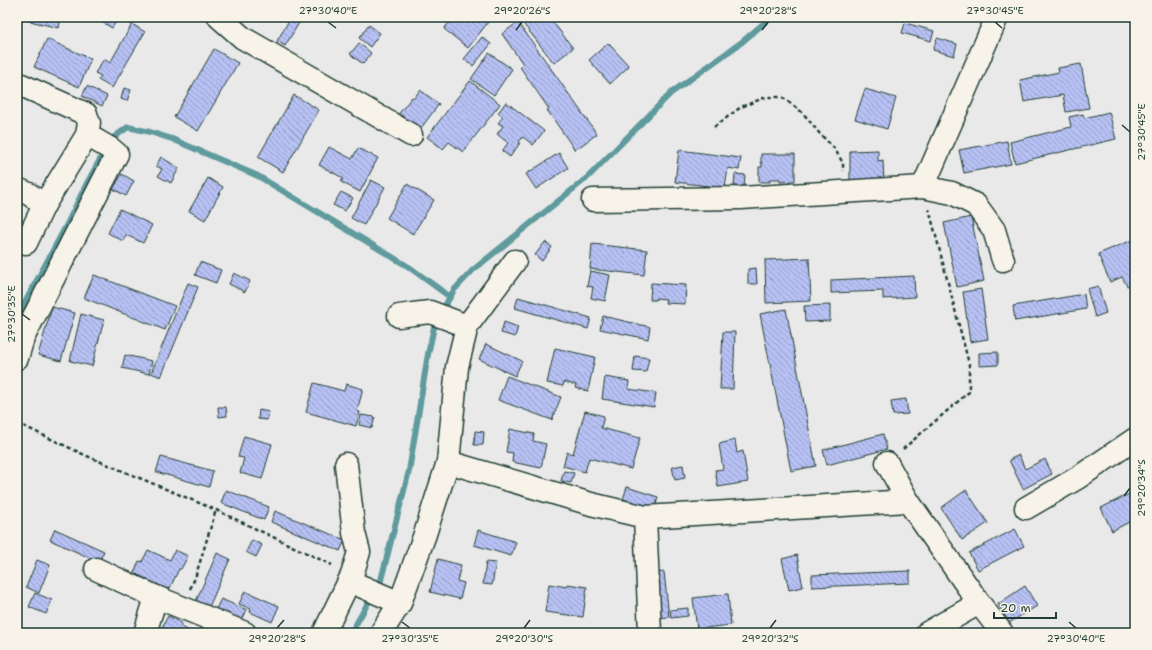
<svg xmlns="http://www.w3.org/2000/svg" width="1152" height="650" viewBox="0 0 1152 650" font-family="'Shantell Sans',sans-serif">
<defs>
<pattern id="building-back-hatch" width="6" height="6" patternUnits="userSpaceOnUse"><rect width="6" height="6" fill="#b8c1f3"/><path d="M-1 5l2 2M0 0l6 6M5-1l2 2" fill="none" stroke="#959ec6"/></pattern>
</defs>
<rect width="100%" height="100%" fill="#eae9ea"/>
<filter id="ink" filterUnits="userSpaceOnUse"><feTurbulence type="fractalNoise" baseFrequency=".025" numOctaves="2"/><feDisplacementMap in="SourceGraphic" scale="8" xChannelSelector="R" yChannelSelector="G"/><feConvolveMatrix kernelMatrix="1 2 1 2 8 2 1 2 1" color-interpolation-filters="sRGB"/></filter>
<g filter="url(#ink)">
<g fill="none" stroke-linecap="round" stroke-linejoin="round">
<!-- stream -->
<g stroke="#5e9a9d" stroke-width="6">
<path d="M17,321L21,310L65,228L86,185L102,156L113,138L128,127L150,132L172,139L258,176L409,267L450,297"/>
<path d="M351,633L381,580L409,471L428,354L435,323L454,290L473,270L588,177L671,93L742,42L771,17"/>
</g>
</g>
<!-- building -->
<g fill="url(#building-back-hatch)" stroke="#1f3d34">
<path d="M17,17H61L59,28L17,18Z"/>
<path d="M94,17H119L112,28Z"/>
<path d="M291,17L302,18L285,46L277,41Z"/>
<path d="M447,17H492L468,48L444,29L451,20Z"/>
<path d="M518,17H549L573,48L554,63Z"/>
<path d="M518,22L597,134L575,150L547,110L549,109L520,67L523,64L502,34Z"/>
<path d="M905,23L934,31L931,41L902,33Z"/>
<path d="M132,24L145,32L112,88L98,80L101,76L95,73L104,59L110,63Z"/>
<path d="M369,25L380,33L370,47L359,38Z"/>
<path d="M482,37L491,44L473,66L464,59Z"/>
<path d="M937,38L957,44L954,56L933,50Z"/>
<path d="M47,39L91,59L79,87L34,67Z"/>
<path d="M359,43L371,53L363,64L350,54Z"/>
<path d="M608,43L629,66L610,84L589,60Z"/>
<path d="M214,49L238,63L198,131L174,117Z"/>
<path d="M489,53L512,69L494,95L471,79Z"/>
<path d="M1081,64L1089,108L1066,112L1063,95L1024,102L1020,80L1059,72L1058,68Z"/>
<path d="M470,81L500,104L463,152L449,142L443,149L427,137Z"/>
<path d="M87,86L107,96L102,106L82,96Z"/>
<path d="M124,88L131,90L127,101L121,99Z"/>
<path d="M865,89L896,98L887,129L855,119Z"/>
<path d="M420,90L439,104L418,132L397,116L412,97L414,98Z"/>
<path d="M294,95L319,110L283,172L258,157Z"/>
<path d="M506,102L544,131L533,145L523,137L519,142L520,143L510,157L502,151L508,143L497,134L503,126L498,123L503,117L498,113Z"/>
<path d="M1109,112L1116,139L1015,163L1010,142L1071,127L1069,117L1083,114L1084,118Z"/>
<path d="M1007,141L1011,164L964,173L959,150Z"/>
<path d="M329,147L352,159L358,148L378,158L360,192L341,182L343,178L319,165Z"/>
<path d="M679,150L741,158L739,170L728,168L725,188L675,182Z"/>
<path d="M878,150V161L883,160L884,183L850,184V151Z"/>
<path d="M559,153L568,168L536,189L526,174Z"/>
<path d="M761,154H795V181L780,182V179H770V182H759V167H762V163H761Z"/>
<path d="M161,157L179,168L171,183L158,176L162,169L156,166Z"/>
<path d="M122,174L134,181L126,196L113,189Z"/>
<path d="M735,174L745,175L744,187L734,186Z"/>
<path d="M208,178L223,187L205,220L189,211Z"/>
<path d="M371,180L385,187L364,225L351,218Z"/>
<path d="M407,184L434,200L413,234L387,218Z"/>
<path d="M341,192L353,198L345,211L333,205Z"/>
<path d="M120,209L152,225L143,243L126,235L123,241L108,233Z"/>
<path d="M971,217L984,281L957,287L944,223Z"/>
<path d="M1135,239V283L1127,286L1122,277L1110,282L1098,254Z"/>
<path d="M545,242L552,247L542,261L535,255Z"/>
<path d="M592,244L647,250L644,275L590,269Z"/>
<path d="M809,258L811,301L766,303L765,260Z"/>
<path d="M200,262L221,270L216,283L195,275Z"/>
<path d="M756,268L757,284H748V269Z"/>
<path d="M590,271L610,275L605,301L591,298L593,287L587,286Z"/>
<path d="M234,273L250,281L245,292L229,284Z"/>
<path d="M94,275L175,306L165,330L84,298Z"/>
<path d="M914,276L915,297L883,299V291L831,293V280Z"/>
<path d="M188,283L198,287L161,377L151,373Z"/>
<path d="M651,283L686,285L685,304L665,303L666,299L656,298V300H650Z"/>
<path d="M1098,286L1106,313L1095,317L1087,289Z"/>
<path d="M981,289L988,339L970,342L963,292Z"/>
<path d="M1084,294L1086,309L1015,321L1013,306Z"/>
<path d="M518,297L591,318L588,329L515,308Z"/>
<path d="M830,305V321L805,322L804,306Z"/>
<path d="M52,307L75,313L61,361L38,355Z"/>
<path d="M786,309L816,466L791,471L760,314Z"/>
<path d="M81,314L104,320L92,366L70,361Z"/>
<path d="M603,316L650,327L648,339L600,329Z"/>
<path d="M504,322L518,327L515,337L501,333Z"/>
<path d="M723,332H735L733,389H720Z"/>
<path d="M486,344L522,361L515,376L479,359Z"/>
<path d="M555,348L595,357L588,391L575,388L576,385L564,382L563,386L547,383Z"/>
<path d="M998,352V365L979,366V353Z"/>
<path d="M125,355L152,361L149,374L122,368Z"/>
<path d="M635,356L649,358L646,372L633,371Z"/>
<path d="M507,376L561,397L552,420L498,400Z"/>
<path d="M605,377L629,381L628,389L656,393L654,407L602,399Z"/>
<path d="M314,383L344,391L346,384L363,389L357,411L360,412L356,426L306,412Z"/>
<path d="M906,399L908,414L893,415L891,401Z"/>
<path d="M218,407H226L227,416L219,417Z"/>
<path d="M259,410L269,412L267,420L258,419Z"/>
<path d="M585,411L604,416L601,428L640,438L631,469L589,458L585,472L563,466L567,452L573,454Z"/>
<path d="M361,415L375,417L372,428L359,425Z"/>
<path d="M510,429L534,434L533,441L546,444L541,468L512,462L513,453L506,452Z"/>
<path d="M475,431L484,432L483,445H474Z"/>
<path d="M883,434L887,449L827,465L823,450Z"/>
<path d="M244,436L272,444L262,479L240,473L244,458L238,457Z"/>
<path d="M735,440L737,453L743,451L748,482L718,487L715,470L723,469L719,444Z"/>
<path d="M1019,455L1025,469L1045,459L1052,474L1023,489L1009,460Z"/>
<path d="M161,457L213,471L209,487L156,472Z"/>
<path d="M683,465L685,478L675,480L672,467Z"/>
<path d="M564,471L574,473L571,483L561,481Z"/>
<path d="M627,487L658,497L655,509L623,499Z"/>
<path d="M226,490L269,507L264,520L221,503Z"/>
<path d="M966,490L988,523L962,540L941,508Z"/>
<path d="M1135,491V519L1112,531L1101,508Z"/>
<path d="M275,511L345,540L340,551L271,522Z"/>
<path d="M55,529L104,551L99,562L50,540Z"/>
<path d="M1015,529L1024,546L978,570L969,553Z"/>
<path d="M478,530L516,542L511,556L474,545Z"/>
<path d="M252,540L262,545L256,557L246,552Z"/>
<path d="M148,550L170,560L175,550L188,556L181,569H179L169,590L134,573L139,561L142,562Z"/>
<path d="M217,553L230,559L209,607L196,601Z"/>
<path d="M797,555L803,587L789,590L782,559Z"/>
<path d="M438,559L461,565L457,581L464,583L460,599L430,592Z"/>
<path d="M37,560L50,565L39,593L26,587Z"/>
<path d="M486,562L496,563L492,585L483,584Z"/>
<path d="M910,571V583L812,587V575Z"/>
<path d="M664,572L669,617L658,618L653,573Z"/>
<path d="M549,584L567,587V584L587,587L583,617L545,612Z"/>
<path d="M1025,586L1037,606L1009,623L998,604Z"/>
<path d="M245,591L279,606L272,622L250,612L251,609L239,604Z"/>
<path d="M35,593L52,600L46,614L29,607Z"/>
<path d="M728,594L731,625L697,629L693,598Z"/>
<path d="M221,599L247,610L240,624L214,613Z"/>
<path d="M688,608V616L671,618L670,610Z"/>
<path d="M168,616L182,623L180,626L193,633H159Z"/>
</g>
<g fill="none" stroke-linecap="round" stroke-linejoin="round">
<!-- minor casing -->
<g stroke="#1f3d34" stroke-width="25">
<g id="minor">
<path d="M219,17L243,38L411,135"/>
<path d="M17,83L86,114L89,123L87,135L44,205L26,243"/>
<path d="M923,187L997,17"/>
<path d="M17,189L29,194L44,205"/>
<path d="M593,200L741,198L923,187L952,193L976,205L994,230L1003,260"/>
<path d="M399,316L413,314L430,312L467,326"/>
<path d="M17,358L23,338L117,154L111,149L87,135"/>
<path d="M448,462L591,504L645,517L908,501"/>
<path d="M887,463L908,501L979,603L1002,633"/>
<path d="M1026,508L1079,477L1135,439"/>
<path d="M645,517L650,633"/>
<path d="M96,569L156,597L245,633"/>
<path d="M349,581L400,603"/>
<path d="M145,633L156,597"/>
<path d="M324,633L352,575L359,552L354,533L346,464"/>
<path d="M381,633L400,603L425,534L448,462L457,367L467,326L515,261"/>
<path d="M927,633L979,603"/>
</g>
</g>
<!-- path -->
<g stroke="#1f3d34" stroke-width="2.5" stroke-dasharray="4 3" stroke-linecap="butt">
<path d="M714,127L741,107L766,97H782L803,113L820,134L834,148L843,163V171"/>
<path d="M17,423L87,456L216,510L332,565"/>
<path d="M903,449L969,392V364L929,209"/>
<path d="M190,589L195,578L216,510"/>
</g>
<!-- minor -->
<use href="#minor" stroke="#f7f3e8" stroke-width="22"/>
</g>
</g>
<!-- ticks -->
<path fill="none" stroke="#1f3d34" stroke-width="1.5" d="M328,22L336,28M995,22L1002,28M516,30L522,22M762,30L768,22M1122,125L1130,132M22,314L30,320M1124,496L1130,488M402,622L410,628M1069,622L1076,628M277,628L284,620M524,628L530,620M770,628L776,620"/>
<!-- margin -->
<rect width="1152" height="650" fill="none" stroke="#f7f3e8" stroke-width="44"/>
<!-- scale -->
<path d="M994 612v6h62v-6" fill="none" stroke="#1f3d34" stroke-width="2"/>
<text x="1000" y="612" font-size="12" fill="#1f3d34" stroke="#f7f3e8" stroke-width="3" paint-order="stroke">20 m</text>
<rect x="22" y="22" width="1108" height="606" fill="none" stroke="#1f3d34" stroke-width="1.5"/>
<g font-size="10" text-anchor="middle" fill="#1f3d34">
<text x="328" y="14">27°30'40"E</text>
<text x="522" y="14">29°20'26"S</text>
<text x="768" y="14">29°20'28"S</text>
<text x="995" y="14">27°30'45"E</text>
<text transform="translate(1141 132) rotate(-90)" y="4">27°30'45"E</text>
<text transform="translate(11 314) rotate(-90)" y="4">27°30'35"E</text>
<text transform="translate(1141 488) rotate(-90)" y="4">29°20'34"S</text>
<text x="277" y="642">29°20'28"S</text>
<text x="410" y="642">27°30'35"E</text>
<text x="524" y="642">29°20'30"S</text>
<text x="770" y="642">29°20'32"S</text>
<text x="1076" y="642">27°30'40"E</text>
</g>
</svg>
